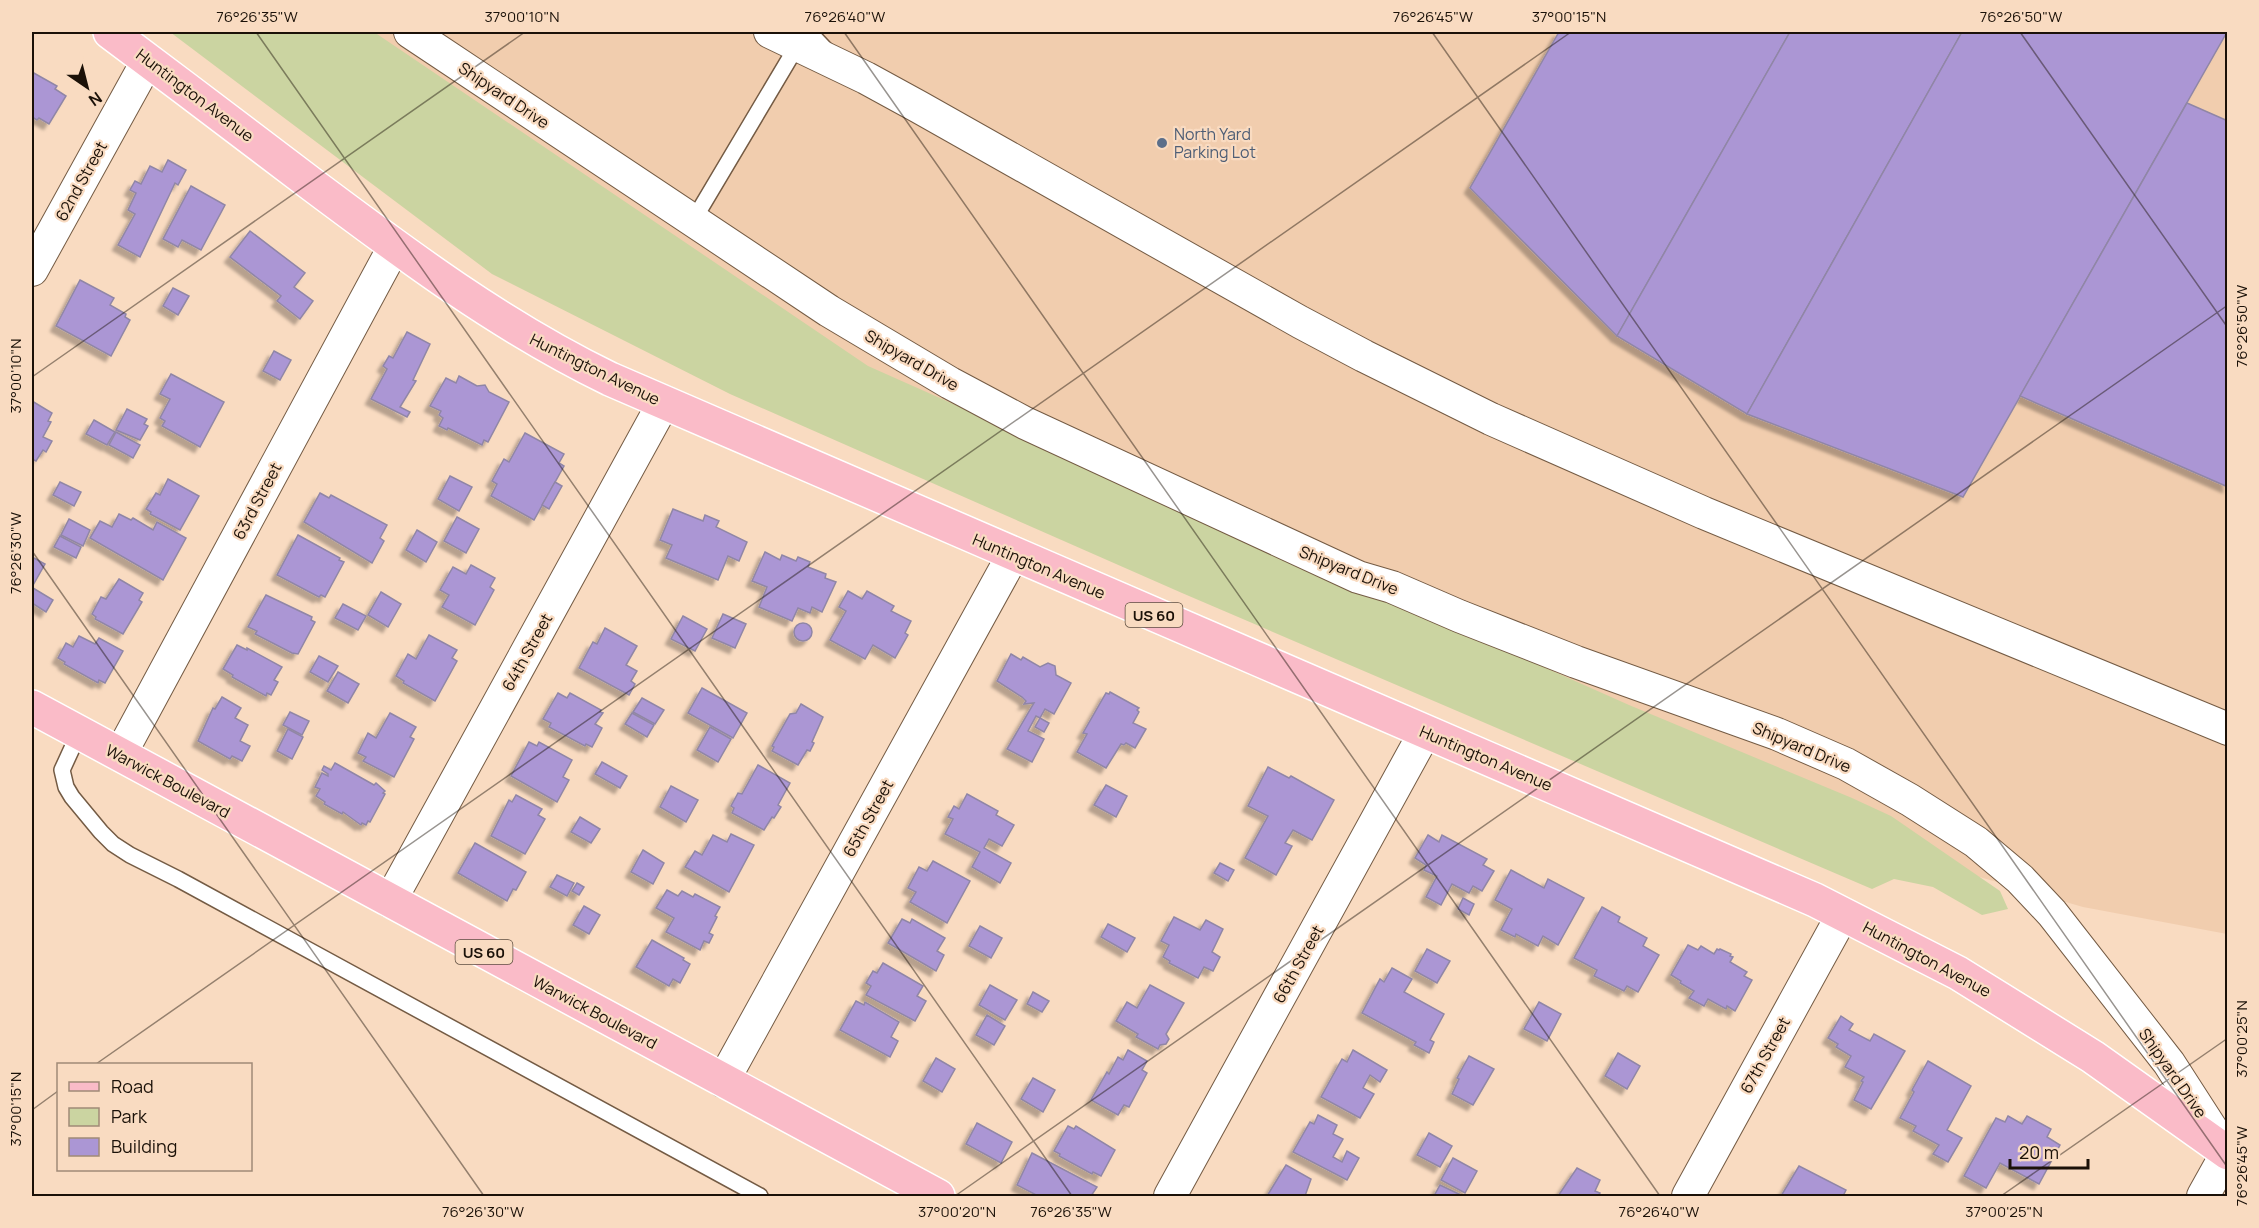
<svg xmlns="http://www.w3.org/2000/svg" width="2259" height="1228" viewBox="0 0 2259 1228" font-family="Manrope,sans-serif">
<defs>
<filter id="shadow"><feDropShadow dx="-5.5" dy="5.5" stdDeviation="1.5" flood-color="#0004"/></filter>
</defs>
<rect width="100%" height="100%" fill="#f9dbc1"/>
<!-- built -->
<path fill="#f1cdae" d="M200,32H2227V934L2083,907L1741,808Z"/>
<!-- green -->
<path fill="#cbd4a1" d="M170,32H374L868,366L1629,705L1852,798L1891,816L2000,891L2008,909L1982,915L1933,887L1894,879L1872,889L1182,593L730,394L492,274Z"/>
<!-- building -->
<g fill="#ab96d4" stroke="#9086a6" stroke-width="1.5" filter="url(#shadow)">
<path d="M1559,32H1790L1617,336L1470,188Z"/>
<path d="M1790,32H1962L1747,414L1617,336Z"/>
<path d="M1962,32H2227L1963,497L1747,414Z"/>
<path d="M32,72L57,86L55,89L66,96L49,124L39,118L37,120L32,117Z"/>
<path d="M2187,103L2228,121V487L2020,396Z"/>
<path d="M168,160L186,170L178,185L175,183L140,257L118,245L135,214L128,210L136,193L130,190L135,181L141,184L150,166L162,172Z"/>
<path d="M191,186L225,205L201,250L182,240L178,247L163,239Z"/>
<path d="M250,231L305,273L294,287L313,301L300,319L277,301L281,296L230,257Z"/>
<path d="M80,280L114,298L110,305L126,314L125,317L130,320L111,356L56,326Z"/>
<path d="M173,288L189,296L178,315L163,306Z"/>
<path d="M407,332L430,344L413,380L416,381L400,407L410,412L407,417L371,399L387,369L383,366L389,356L393,358Z"/>
<path d="M274,351L291,360L280,380L263,371Z"/>
<path d="M171,374L224,402L200,447L162,426L165,421L160,418L170,399L160,394Z"/>
<path d="M459,376L477,386L485,385L489,392L509,402L488,442L484,440L482,445L448,428L447,430L439,426L443,418L439,415L441,411L430,406L446,378L456,383Z"/>
<path d="M32,401L52,413L48,421L51,422L43,437L52,441L46,452L43,450L36,461L32,459Z"/>
<path d="M127,409L147,419L144,424L148,426L140,440L116,430Z"/>
<path d="M94,420L115,432L107,445L86,434Z"/>
<path d="M116,432L140,445L133,458L109,445Z"/>
<path d="M525,433L564,454L559,463L564,466L534,520L491,496L497,484L492,481L504,459L509,462Z"/>
<path d="M450,476L472,487L459,511L438,499Z"/>
<path d="M168,479L199,496L180,530L150,514L151,512L146,509L156,493L160,495Z"/>
<path d="M60,482L81,492L74,506L53,495Z"/>
<path d="M555,482L562,486L549,509L542,505Z"/>
<path d="M320,493L329,498L331,495L387,525L380,538L384,541L372,563L304,522Z"/>
<path d="M673,509L703,521L705,515L719,521L716,527L747,542L739,561L728,556L718,580L666,558L672,545L660,540Z"/>
<path d="M119,514L131,520L133,518L153,530L157,522L186,538L163,580L90,538L100,521L112,527Z"/>
<path d="M457,517L479,529L466,553L444,541Z"/>
<path d="M69,519L90,530L83,546L61,535Z"/>
<path d="M417,530L437,542L426,562L406,550Z"/>
<path d="M298,535L340,558L339,560L344,562L325,597L321,595L319,597L277,575Z"/>
<path d="M60,536L81,547L76,558L54,547Z"/>
<path d="M765,552L780,560L782,555L796,561L798,557L810,562L808,567L826,574L825,578L836,582L822,612L812,607L810,613L798,608L792,621L759,607L767,587L752,581Z"/>
<path d="M32,557L45,564L32,587Z"/>
<path d="M471,565L495,578L490,587L494,590L475,625L442,607L449,595L440,590L453,567L466,574Z"/>
<path d="M119,579L143,593L139,600L142,602L123,634L95,619L96,617L92,614L101,597L106,599Z"/>
<path d="M33,588L53,600L46,612L32,603Z"/>
<path d="M848,591L862,599L867,591L894,606L891,611L911,621L905,633L908,635L895,658L873,645L865,659L830,640L846,611L839,607Z"/>
<path d="M381,592L401,604L388,627L368,615Z"/>
<path d="M266,595L312,617L311,620L315,622L298,654L292,653L255,634L257,631L248,627Z"/>
<path d="M343,604L366,616L358,630L335,618Z"/>
<path d="M723,614L746,624L735,648L712,638Z"/>
<path d="M683,616L707,629L695,651L671,639Z"/>
<circle cx="803" cy="632" r="9"/>
<path d="M605,628L637,646L626,665L637,671L631,681L635,684L629,695L579,668L593,642L597,644Z"/>
<path d="M429,635L457,650L452,658L457,661L435,701L403,683L404,681L396,676L408,654L416,659Z"/>
<path d="M79,636L95,644L99,638L123,651L105,683L99,680L98,683L64,664L65,662L58,658L66,643L73,647Z"/>
<path d="M237,645L247,650V648L282,667L274,680L278,682L271,695L267,693L266,696L232,677L233,675L223,669Z"/>
<path d="M1011,654L1021,660L1023,657L1040,667L1048,663L1055,666L1056,675L1071,683L1054,714L1045,709L1040,718L1036,716L1028,731L1044,739L1032,762L1007,749L1034,703L1024,704L1026,701L1022,697L997,681Z"/>
<path d="M319,656L338,666L328,682L310,672Z"/>
<path d="M338,672L359,684L348,703L327,691Z"/>
<path d="M702,688L747,713L733,738L688,713Z"/>
<path d="M1110,692L1139,708L1137,710L1139,712L1133,723L1146,729L1135,748L1126,743L1124,745L1121,744L1106,768L1077,752L1087,734L1083,733L1106,693L1109,694Z"/>
<path d="M558,693L567,698L570,693L601,710L600,712L603,713L595,724L602,728L592,747L586,744L585,746L549,727L551,723L543,719Z"/>
<path d="M222,697L241,708L235,718L248,725L240,741L250,746L242,761L232,756L230,759L198,741L213,708L215,709Z"/>
<path d="M642,698L664,710L655,724L633,712Z"/>
<path d="M801,704L823,717L812,742L814,743L810,751L807,750L798,765L772,751L774,747L772,746L790,714L796,713Z"/>
<path d="M290,712L309,721L302,735L283,725Z"/>
<path d="M390,713L416,727L410,737L414,739L394,777L363,761L366,757L358,753L368,733L376,738Z"/>
<path d="M632,713L654,725L647,737L625,724Z"/>
<path d="M1040,718L1049,723L1044,732L1035,727Z"/>
<path d="M710,727L731,739L718,762L697,750Z"/>
<path d="M288,729L303,737L292,759L277,751Z"/>
<path d="M529,742L537,746L539,742L572,760L563,777L569,780L557,802L511,776Z"/>
<path d="M602,762L627,776L620,788L595,774Z"/>
<path d="M335,763L374,785L376,783L385,791L383,793L385,794L370,822L368,821L366,825L362,823L361,825L343,812L342,814L324,804L325,802L316,796L320,789L315,787L322,773L328,776V774L322,770L324,766L331,770Z"/>
<path d="M758,765L790,783L778,805L781,807L774,818L772,817L764,830L732,813L734,808L731,806L738,793L742,794Z"/>
<path d="M1268,767L1289,778L1291,776L1334,800L1312,840L1293,830L1285,843L1292,846L1276,875L1245,858L1268,816L1248,806Z"/>
<path d="M1106,785L1127,796L1116,817L1094,805Z"/>
<path d="M671,786L698,800L686,822L660,807Z"/>
<path d="M967,794L998,811L996,815L1014,825L1002,846L989,839L984,848L1011,863L1000,883L972,867L980,852L945,834L953,819L948,817L954,806L959,809Z"/>
<path d="M516,795L542,809L538,815L545,819L525,854L491,836L509,800L512,802Z"/>
<path d="M580,817L600,829L591,843L571,832Z"/>
<path d="M731,834L754,845L729,892L685,867L695,851L702,855L713,835L727,842Z"/>
<path d="M1428,835L1439,842L1442,835L1487,859L1483,865L1494,871L1482,891L1473,886L1469,893L1452,884L1441,905L1426,897L1437,876L1424,870L1426,865L1415,858Z"/>
<path d="M475,843L526,872L516,890L513,889L507,901L458,873Z"/>
<path d="M643,850L664,863L653,884L631,872Z"/>
<path d="M933,861L970,881L947,923L910,902L916,892L908,888L919,867L927,871Z"/>
<path d="M1220,863L1234,870L1228,881L1214,873Z"/>
<path d="M1511,870L1544,888L1548,879L1584,898L1558,945L1543,936L1538,946L1516,934L1515,937L1501,930L1512,909L1495,900Z"/>
<path d="M557,875L574,883L567,896L550,887Z"/>
<path d="M577,883L584,887L579,895L572,891Z"/>
<path d="M667,890L678,896L682,891L693,897L695,894L720,907L715,916L717,917L709,933L713,935L709,943L704,941L700,950L666,932L674,918L656,908Z"/>
<path d="M1463,898L1474,904L1469,915L1458,909Z"/>
<path d="M584,906L600,915L589,934L573,925Z"/>
<path d="M1602,907L1620,917L1618,922L1647,938L1643,946L1659,955L1638,992L1627,986L1624,991L1594,976L1597,970L1574,958Z"/>
<path d="M1174,917L1200,930L1206,920L1223,929L1212,952L1220,957L1213,971L1204,967L1198,978L1169,963L1170,961L1163,957L1169,945L1161,941Z"/>
<path d="M902,919L910,923L912,919L945,938L937,951L944,955L936,971L888,943Z"/>
<path d="M1108,924L1135,938L1127,952L1101,937Z"/>
<path d="M980,926L1002,938L991,958L969,946Z"/>
<path d="M652,940L684,958L683,960L690,964L680,983L673,979L669,986L636,967Z"/>
<path d="M1688,945L1698,950L1701,946L1714,954L1717,949L1719,950L1720,949L1731,954L1730,956L1733,957L1730,962L1747,972L1744,976L1752,980L1735,1011L1727,1006L1726,1009L1708,999L1704,1006L1689,998L1694,991L1680,983L1681,981L1671,975Z"/>
<path d="M1427,949L1450,961L1437,983L1415,971Z"/>
<path d="M883,963L923,986L917,996L926,1001L915,1021L866,995L871,986L866,983L873,971L877,973Z"/>
<path d="M1392,968L1412,979L1404,992L1444,1014L1430,1040L1434,1042L1429,1053L1414,1045L1416,1042L1362,1013L1380,979L1384,982Z"/>
<path d="M990,985L1017,1000L1005,1020L979,1005Z"/>
<path d="M1150,985L1184,1003L1166,1034L1169,1039L1166,1044L1160,1045L1158,1049L1136,1037L1138,1034L1116,1021L1127,1002L1137,1008Z"/>
<path d="M1033,992L1049,1001L1042,1012L1027,1004Z"/>
<path d="M856,1001L864,1005L865,1002L899,1022L891,1037L898,1041L890,1057L840,1030Z"/>
<path d="M1539,1002L1561,1014L1547,1041L1524,1029Z"/>
<path d="M987,1015L1005,1026L994,1045L976,1035Z"/>
<path d="M1841,1016L1853,1024L1849,1030L1870,1041L1874,1034L1905,1051L1871,1109L1854,1100L1863,1082L1861,1081L1864,1077L1845,1067L1851,1056L1836,1047L1838,1044L1828,1038Z"/>
<path d="M1128,1050L1147,1061L1142,1070L1147,1073L1129,1107L1124,1105L1118,1115L1091,1100L1107,1072L1109,1074L1118,1057L1123,1060Z"/>
<path d="M1353,1050L1387,1070L1380,1082L1370,1075L1363,1088L1374,1094L1360,1118L1321,1097L1342,1059L1347,1062Z"/>
<path d="M1618,1053L1640,1066L1627,1089L1605,1076Z"/>
<path d="M1469,1056L1494,1069L1473,1105L1452,1094L1459,1079L1457,1078Z"/>
<path d="M936,1058L955,1069L942,1092L923,1081Z"/>
<path d="M1928,1061L1971,1086L1947,1130L1962,1138L1948,1162L1933,1154L1939,1145L1913,1131L1916,1126L1900,1118L1914,1092L1912,1090Z"/>
<path d="M1033,1078L1055,1090L1043,1112L1021,1099Z"/>
<path d="M1318,1115L1337,1125L1333,1134L1343,1139L1333,1157L1342,1162L1347,1151L1359,1158L1347,1180L1293,1152L1310,1122L1314,1124Z"/>
<path d="M2008,1116L2022,1124L2027,1116L2051,1129L2047,1137L2060,1145L2039,1184L2000,1163L1986,1188L1964,1176L1996,1118L2005,1122Z"/>
<path d="M977,1123L1012,1142L1001,1163L966,1144Z"/>
<path d="M1068,1126L1074,1129L1076,1126L1115,1150L1101,1176L1093,1172L1092,1174L1059,1156L1060,1154L1054,1151Z"/>
<path d="M1429,1133L1452,1146L1440,1167L1417,1155Z"/>
<path d="M1032,1153L1097,1187L1091,1196H1038L1017,1185Z"/>
<path d="M1453,1158L1477,1171L1465,1193L1441,1180Z"/>
<path d="M1286,1165L1311,1179L1305,1196H1267Z"/>
<path d="M1799,1166L1846,1190L1843,1196H1781Z"/>
<path d="M1577,1168L1600,1180L1595,1191L1600,1193L1598,1196H1558Z"/>
<path d="M1440,1185L1463,1196H1434Z"/>
</g>
<g fill="none" stroke-linecap="round" stroke-linejoin="round">
<!-- service casing -->
<g stroke="#745b44" stroke-width="18">
<g id="service">
<path d="M809,32L826,50"/>
<path d="M693,221L797,46"/>
<path d="M79,733L62,770L66,787L72,797L101,832L113,844L130,855L178,879L760,1196"/>
</g>
</g>
<!-- minor casing -->
<g stroke="#745b44" stroke-width="34">
<g id="minor">
<path d="M410,32L829,311L950,383L1025,423L1358,577L1392,587L1459,616L1576,662L1777,734L1846,764L1910,800L1976,842L2020,879L2052,913L2169,1063L2227,1153L2203,1196"/>
<path d="M770,32L866,78L919,107L1300,322L1364,356L1491,419L1704,513L2228,729"/>
<path d="M32,270L148,60"/>
<path d="M120,755L394,247"/>
<path d="M390,901L664,402"/>
<path d="M723,1081L1013,555"/>
<path d="M1170,1196L1425,732"/>
<path d="M1688,1196L1843,914"/>
</g>
</g>
<!-- primary casing -->
<g stroke="#fff" stroke-width="36">
<g id="primary">
<path d="M110,32C177,82 243,132 310,183C406,255 501,326 610,379L1815,900L1958,973L2093,1057L2228,1153"/>
<path d="M32,707L938,1196"/>
</g>
</g>
<!-- service -->
<use href="#service" stroke="#fff" stroke-width="15"/>
<!-- minor -->
<use href="#minor" stroke="#fff" stroke-width="32"/>
<!-- primary -->
<use href="#primary" stroke="#fabbc8" stroke-width="33"/>
</g>
<!-- ticks -->
<path fill="none" stroke="#1b1108" stroke-width="1.5" stroke-opacity="0.45" d="M256,32L1072,1196M844,32L1660,1196M1432,32L2228,1168M2020,32L2228,328M32,377L525,32M32,551L484,1196M96,1064L1571,32M32,1110L58,1091M955,1196L2228,305M2001,1196L2228,1038"/>
<!-- markers -->
<circle fill="#5c6f8a" stroke="#f9dbc1" stroke-width="2" cx="1162" cy="143" r="6"/>
<g text-anchor="middle" dominant-baseline="central" stroke-width="4.5" stroke-linejoin="round" paint-order="stroke">
<!-- shield labels -->
<g fill="#f9dbc1" stroke="#5e4e40" stroke-width="1.5">
<rect x="1125.5" y="603" width="57" height="24" rx="4.5"/>
<rect x="455.5" y="940" width="57" height="24" rx="4.5"/>
</g>
<g font-size="15" font-weight="bold" fill="#1b1108">
<text x="1154" y="615">US 60</text>
<text x="484" y="952">US 60</text>
</g>
<!-- street labels -->
<g font-size="16" fill="#1b1108" stroke="#f9dbc1">
<text transform="translate(195 95) rotate(37)">Huntington Avenue</text>
<text transform="translate(504 95) rotate(34)">Shipyard Drive</text>
<text transform="translate(81 181) rotate(-61)">62nd Street</text>
<text transform="translate(912 360) rotate(30)">Shipyard Drive</text>
<text transform="translate(595 369) rotate(26)">Huntington Avenue</text>
<text transform="translate(257 501) rotate(-62)">63rd Street</text>
<text transform="translate(1039 566) rotate(23)">Huntington Avenue</text>
<text transform="translate(1349 570) rotate(22)">Shipyard Drive</text>
<text transform="translate(527 652) rotate(-61)">64th Street</text>
<text transform="translate(1802 747) rotate(23)">Shipyard Drive</text>
<text transform="translate(1486 758) rotate(23)">Huntington Avenue</text>
<text transform="translate(168 781) rotate(28)">Warwick Boulevard</text>
<text transform="translate(868 818) rotate(-61)">65th Street</text>
<text transform="translate(1927 959) rotate(28)">Huntington Avenue</text>
<text transform="translate(1298 964) rotate(-61)">66th Street</text>
<text transform="translate(595 1012) rotate(28)">Warwick Boulevard</text>
<text transform="translate(1765 1055) rotate(-61)">67th Street</text>
<text transform="translate(2173 1073) rotate(55)">Shipyard Drive</text>
</g>
<!-- service labels -->
<g font-size="16" fill="#4e5e75" stroke="#f9dbc1" text-anchor="start">
<text x="1174" y="134">North Yard<tspan x="1174" dy="18">Parking Lot</tspan></text>
</g>
</g>
<!-- border -->
<rect width="2259" height="1228" fill="none" stroke="#f9dbc1" stroke-width="66"/>
<!-- legend -->
<rect x="57" y="1063" width="195" height="108" fill="#f9dbc1" stroke="#a08a77" stroke-width="1.5"/>
<rect x="69" y="1082" width="30" height="9" fill="#fabbc8" stroke="#a08a77" stroke-width="1.5"/>
<text x="111" y="1093" font-size="18" fill="#1b1108">Road</text>
<rect x="69" y="1108" width="30" height="18" fill="#cbd4a1" stroke="#a08a77" stroke-width="1.5"/>
<text x="111" y="1123" font-size="18" fill="#1b1108">Park</text>
<rect x="69" y="1138" width="30" height="18" fill="#ab96d4" stroke="#a08a77" stroke-width="1.5"/>
<text x="111" y="1153" font-size="18" fill="#1b1108">Building</text>
<!-- north arrow -->
<g transform="translate(87 87) rotate(145)" stroke="#f9dbc1" stroke-width="4.5" paint-order="stroke">
<path d="M0-4.5L10 22L0 15L-10 22Z" fill="#1b1108"/>
<text y="-9" font-size="16" font-weight="bold" text-anchor="middle" fill="#1b1108">N</text>
</g>
<!-- scale -->
<path d="M2010 1159v9h78v-9" fill="none" stroke="#1b1108" stroke-width="3"/>
<text x="2019" y="1159" font-size="18" fill="#1b1108" stroke="#f9dbc1" stroke-width="4.5" paint-order="stroke">20 m</text>
<rect x="33" y="33" width="2193" height="1162" fill="none" stroke="#1b1108" stroke-width="2"/>
<g font-size="15" text-anchor="middle" fill="#1b1108">
<text x="257" y="22">76°26'35"W</text>
<text x="522" y="22">37°00'10"N</text>
<text x="845" y="22">76°26'40"W</text>
<text x="1433" y="22">76°26'45"W</text>
<text x="1569" y="22">37°00'15"N</text>
<text x="2021" y="22">76°26'50"W</text>
<text transform="translate(2242 326) rotate(-90)" y="5">76°26'50"W</text>
<text transform="translate(16 376) rotate(-90)" y="5">37°00'10"N</text>
<text transform="translate(16 553) rotate(-90)" y="5">76°26'30"W</text>
<text transform="translate(2242 1039) rotate(-90)" y="5">37°00'25"N</text>
<text transform="translate(16 1109) rotate(-90)" y="5">37°00'15"N</text>
<text transform="translate(2242 1166) rotate(-90)" y="5">76°26'45"W</text>
<text x="483" y="1217">76°26'30"W</text>
<text x="957" y="1217">37°00'20"N</text>
<text x="1071" y="1217">76°26'35"W</text>
<text x="1659" y="1217">76°26'40"W</text>
<text x="2004" y="1217">37°00'25"N</text>
</g>
</svg>
